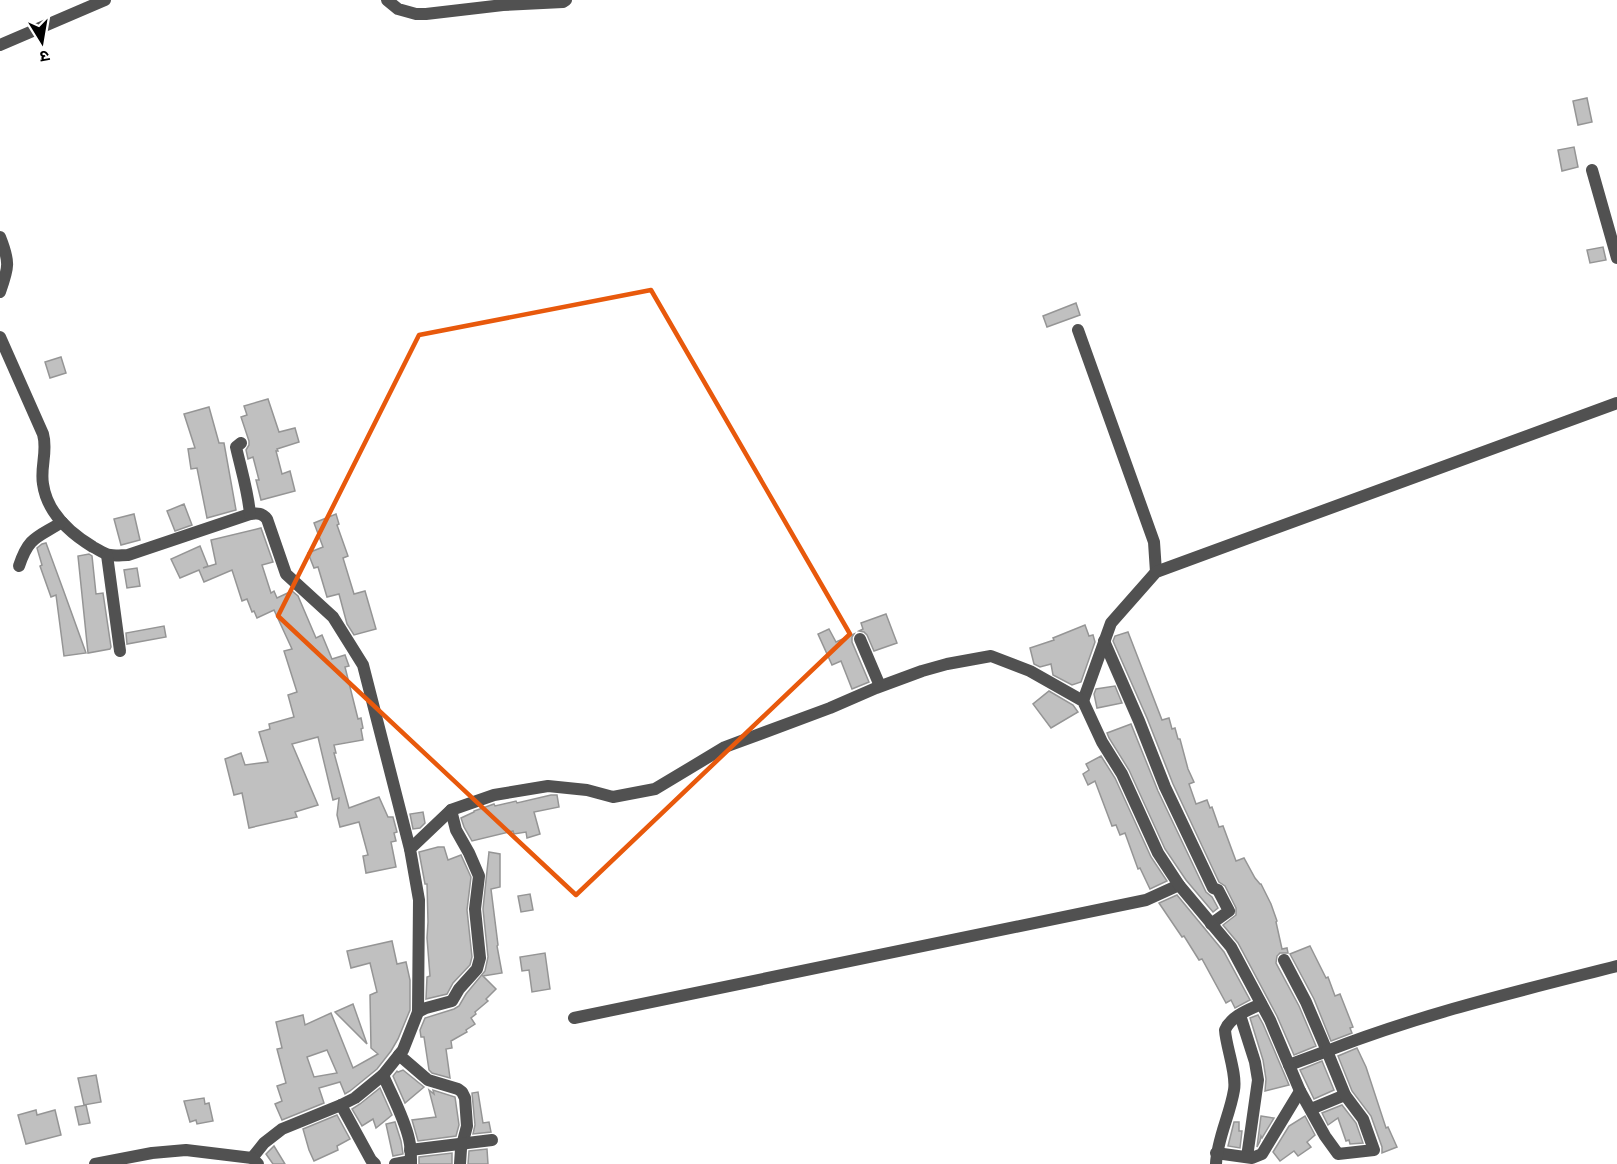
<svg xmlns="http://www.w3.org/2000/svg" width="1617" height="1164" viewBox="0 0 1617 1164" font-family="'Golos Text','Noto Sans Devanagari',sans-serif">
<rect width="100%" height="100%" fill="#fff"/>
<!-- building -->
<g fill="#c0c0c0" stroke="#959595" stroke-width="1.5" fill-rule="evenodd">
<path d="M1587,98L1592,122L1578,125L1573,101Z"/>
<path d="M1574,147L1578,167L1562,171L1558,150Z"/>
<path d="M1603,247L1606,260L1590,263L1587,250Z"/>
<path d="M1076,303L1080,315L1047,327L1043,316Z"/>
<path d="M61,357L66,373L50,378L45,362Z"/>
<path d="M268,399L279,432L295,428L299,442L277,449L278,451H276L282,474L290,471L295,491L261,500L256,480H259L253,457L248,459L246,450L249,445V441L241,417L247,415L244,406Z"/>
<path d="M209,407L219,443H224L236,510L207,518L197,468L191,469L188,449L195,448L184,414Z"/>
<path d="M184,504L192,525L175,531L167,511Z"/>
<path d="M134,514L140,540L121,545L114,519Z"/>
<path d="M336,514L339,524L337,525L348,556L343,558L354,594L365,591L376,629L354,635L347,624L339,594L327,597L318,567L314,568L308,553L323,547L314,523Z"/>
<path d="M261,528L273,562L262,565L271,593L274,591L277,598L292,591L298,596L316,638L322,635L332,659L345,655L349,666L345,667L358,719L361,718L363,728L361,729L363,740L334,745L336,753H334L349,808L379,797L388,817H393L397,832L394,833L396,841L391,842L396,867L366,873L363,856L368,855L359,822L340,827L337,815L339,798L333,800L318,737L292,744L318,805L295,812L297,817L249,828L242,793L234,795L225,759L241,753L245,765L268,762L259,732L270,729L269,724L294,717L288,695L297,692L284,651L292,649L274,610L257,618L254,611L252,612L247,599L242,601L232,570L204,582L199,570L180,578L171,559L200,546L208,566L203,568L216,564L211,540Z"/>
<path d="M46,543L64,592L86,653L64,656L56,595L51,597L40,566L42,565L37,548L42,544Z"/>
<path d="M89,554L92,556L96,594L103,593L111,647L110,649L88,653L78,556Z"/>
<path d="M137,568L140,586L127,588L124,570Z"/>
<path d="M886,614L897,643L874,651L867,635L864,632L859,631L863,629L861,623Z"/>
<path d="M1085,625L1089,636L1093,635L1095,642L1081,682L1072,685L1053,675L1051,664L1040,667L1034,664L1030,648L1054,640L1053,638Z"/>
<path d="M164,626L166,637L127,644L126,633Z"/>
<path d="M829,629L836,642L854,634L852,637V642L869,682L852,689L841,661L832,665L818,634Z"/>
<path d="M1128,632L1162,720L1169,718L1172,729L1175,728L1178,739H1180L1188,769L1194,782L1189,784L1196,804L1207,800L1210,808L1212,807L1219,827L1223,826L1236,861L1244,858L1255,878L1260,884H1261L1271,904L1277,921L1276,922L1282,949L1287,948L1288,953H1280L1277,956L1276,963L1299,1006L1316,1046L1294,1055L1277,1016L1238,943L1223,925L1236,915V908L1225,886L1219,882L1173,784L1147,718L1113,641L1115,636Z"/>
<path d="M1115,686L1122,703L1097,708L1094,694L1096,689Z"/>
<path d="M1049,691L1073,705L1078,712L1051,728L1033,704Z"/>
<path d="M1131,724L1158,791L1206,892L1212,897L1218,908L1213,912L1186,880L1165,849L1129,770L1109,738L1107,733Z"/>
<path d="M1101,756L1115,778L1151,857L1167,881L1150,889L1140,868L1138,869L1125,833L1120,835L1116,825L1112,826L1095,781L1088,785L1083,774L1089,770L1086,764Z"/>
<path d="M551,795H557L559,807L534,812L540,834L527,838L526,832L514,834L513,831L472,841L464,827L461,818L474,812V811L494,804L495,806L516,801L517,803Z"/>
<path d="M423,812L425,823L420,828L413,829L410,814Z"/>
<path d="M438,847H444L448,860L461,855L471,877L467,910L472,957L470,965L453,983L447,994L426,999L427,977L430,976L427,938L428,922L427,884H425L419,852Z"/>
<path d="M489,852L500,854V887L491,889L498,945L497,946L502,973L483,976L496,989L486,999L488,1001L475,1012L476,1014L471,1018L475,1024L466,1030L467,1032L451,1041L452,1048L446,1049L450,1078L432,1073L429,1070L424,1037H421L420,1030L425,1018L454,1009L459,1006L466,994L485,971L488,957L483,909Z"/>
<path d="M530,894L533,910L521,912L518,896Z"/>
<path d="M1177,895L1224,952L1250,1000L1235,1008L1231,1000L1226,1003L1202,959L1199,960L1184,936L1182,937L1159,903Z"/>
<path d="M392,941L397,964L406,962L410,980V1010L398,1039L391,1051L377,1069L350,1091L345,1094L340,1082L319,1088L324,1103L282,1120L275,1104L282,1101L277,1086L286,1083L277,1049L282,1048L276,1022L303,1015L305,1025L331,1013L353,1068L378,1054L371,1048L370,995L377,992L370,963L351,968L347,951ZM327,1050L337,1073L314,1077L307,1057Z"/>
<path d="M1310,946L1326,978L1328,977L1335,996L1340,994L1353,1027L1350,1028L1352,1033L1331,1041L1314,999L1290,954Z"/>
<path d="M545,953L550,989L532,992L529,970L522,971L520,957Z"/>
<path d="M353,1004L367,1044L335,1012Z"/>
<path d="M1258,1015L1263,1024L1289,1085L1265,1091L1266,1079L1263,1060L1250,1018Z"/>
<path d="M1357,1048L1366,1067L1386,1128L1388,1127L1397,1147L1382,1153V1147L1371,1116L1352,1091L1338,1056Z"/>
<path d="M1322,1061L1334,1090L1314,1099L1300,1070Z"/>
<path d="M403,1070L424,1087L405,1103L393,1076L397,1071L398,1072Z"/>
<path d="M96,1075L101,1102L84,1105L78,1078Z"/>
<path d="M380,1088L392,1115L376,1128L373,1119L362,1126L352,1109L360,1104Z"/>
<path d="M429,1090L434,1094L433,1090L455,1097L459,1125L456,1136L418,1141L412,1120L436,1117Z"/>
<path d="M478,1092L483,1123L489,1122L491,1132L473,1134L475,1125L472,1093Z"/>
<path d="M204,1098L205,1104L209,1103L213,1121L197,1124L196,1120L190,1122L184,1101Z"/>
<path d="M86,1105L90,1123L79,1125L75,1107Z"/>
<path d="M1342,1105L1356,1123L1363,1143L1350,1144L1349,1140L1346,1141L1338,1118L1328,1125L1322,1113Z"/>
<path d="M36,1110L37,1115L55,1110L61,1135L26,1144L18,1115Z"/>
<path d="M337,1115L350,1139L337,1146L338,1150L314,1161L309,1150L303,1129Z"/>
<path d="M1261,1116L1274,1118L1262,1138L1261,1136L1260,1141L1257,1147Z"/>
<path d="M1305,1116L1315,1135L1307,1142L1311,1147L1298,1156L1294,1151L1280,1161L1273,1152L1289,1126Z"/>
<path d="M395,1122L401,1141L403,1154L393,1156L386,1124Z"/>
<path d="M1234,1122H1239V1131H1242L1240,1148L1228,1146Z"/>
<path d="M274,1146L285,1164H273L266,1154Z"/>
<path d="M487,1149L488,1164H468L469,1151Z"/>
<path d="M452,1153V1164H419V1157Z"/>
</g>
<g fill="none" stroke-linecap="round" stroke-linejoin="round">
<!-- minor -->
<g stroke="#515151" stroke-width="12">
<path d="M387,0L398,9L416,14H426L503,5L563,2L566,0"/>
<path d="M0,45L105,0"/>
<path d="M1592,170L1617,258"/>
<path d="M0,237C10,262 9,267 0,292"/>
<path d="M1078,330L1154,542L1156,572"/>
<path d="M0,337L43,434C48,451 40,467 43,484C47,513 70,533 93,547C99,550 104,554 110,555C116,556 122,555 128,555L250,514C258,513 262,513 267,519L286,574L333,617L363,665L410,849"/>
<path d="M241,443L236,447C241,469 248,491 250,514"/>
<path d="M107,555L120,651"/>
<path d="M19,566C29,536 37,538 62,522"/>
<path d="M860,639L880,686"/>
<path d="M1104,641L1139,721L1165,787L1213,888L1218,890L1229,911L1211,924"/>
<path d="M1083,701L1111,623L1156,572L1617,403"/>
<path d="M1284,960L1306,1002L1327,1051L1289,1065"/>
<path d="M418,1012L426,1008L452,1001L459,989L477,969L480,958L475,909L479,876L469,853L456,830L451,810"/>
<path d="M1240,1015L1255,1062L1258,1080L1247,1157"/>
<path d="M574,1018L1146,900L1179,885"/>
<path d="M399,1055L428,1080L458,1089L462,1092L465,1098L467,1126L461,1149L460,1164"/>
<path d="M383,1075C392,1096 404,1117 409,1139C411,1147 411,1156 411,1164"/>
<path d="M341,1105L371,1160L375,1164"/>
<path d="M1311,1109L1345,1095"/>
<path d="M410,1150L492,1140"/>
<path d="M1216,1153L1252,1158L1262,1154L1300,1091"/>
<path d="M252,1158L264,1143L282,1129L341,1105L355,1098L383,1075L403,1050L418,1012L419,900L410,849L451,810L494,795L548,786L587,790L613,797L655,789L725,747L830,708L876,688L922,671L947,664L991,656L1030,671L1083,701L1102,742L1122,774L1158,853L1179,885L1231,947L1270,1020L1300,1091L1325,1136L1338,1154L1374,1150L1363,1119L1345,1095L1327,1051C1421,1014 1519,991 1617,966"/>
<path d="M395,1164L411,1161"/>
<path d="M1216,1164C1217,1139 1230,1115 1234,1090C1237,1074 1226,1047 1225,1030C1231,1016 1248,1010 1261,1004"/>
</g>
<!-- tertiary -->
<path stroke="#515151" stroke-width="12" d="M95,1164L152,1153L186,1150L252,1158L258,1164"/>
</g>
<!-- marked area -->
<path fill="none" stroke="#e8590c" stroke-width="4.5" stroke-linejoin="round" d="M651,290L850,634L576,895L278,616L419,335Z"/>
<!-- north arrow -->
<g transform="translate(42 42) rotate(169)" stroke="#ffffff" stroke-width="4.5" paint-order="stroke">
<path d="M0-4.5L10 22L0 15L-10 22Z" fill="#000000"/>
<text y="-9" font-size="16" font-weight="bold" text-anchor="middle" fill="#000000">उ</text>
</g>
</svg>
